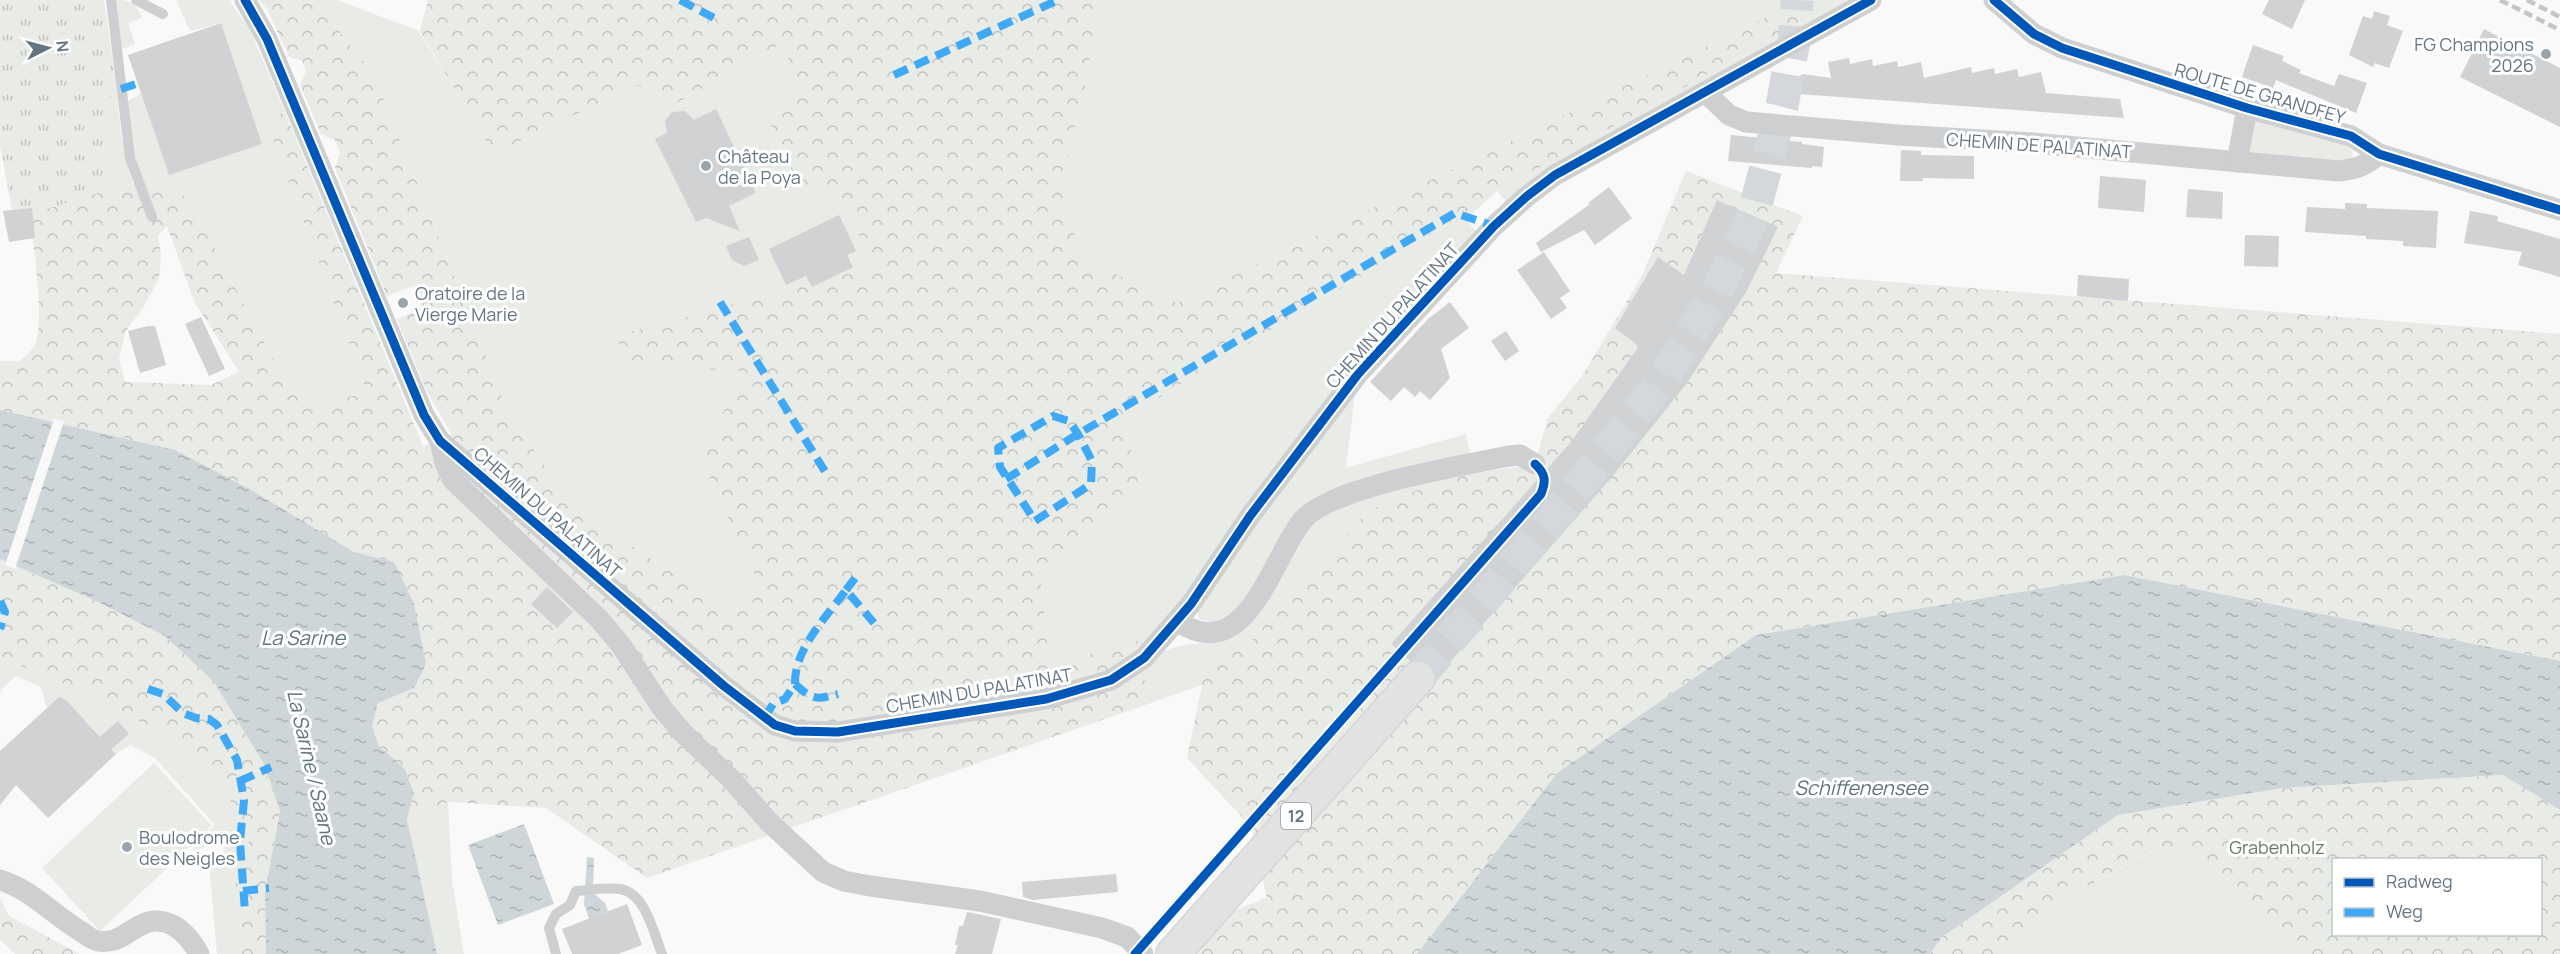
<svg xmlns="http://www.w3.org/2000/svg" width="2560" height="954" viewBox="0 0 2560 954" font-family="Manrope,sans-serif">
<defs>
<pattern id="forest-crowns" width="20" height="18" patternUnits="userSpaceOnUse" patternTransform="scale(1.5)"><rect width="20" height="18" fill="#e8ebe6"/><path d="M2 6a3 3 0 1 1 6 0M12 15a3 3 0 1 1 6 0" fill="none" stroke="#c0c3c0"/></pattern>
<pattern id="park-tufts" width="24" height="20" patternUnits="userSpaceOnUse" patternTransform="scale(1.5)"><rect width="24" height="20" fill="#e8ebe6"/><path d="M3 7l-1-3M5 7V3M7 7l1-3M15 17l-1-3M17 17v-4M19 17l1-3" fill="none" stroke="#c0c3c0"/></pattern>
<pattern id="water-ripples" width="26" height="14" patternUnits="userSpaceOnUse" patternTransform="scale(1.5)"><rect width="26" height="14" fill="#ced6d9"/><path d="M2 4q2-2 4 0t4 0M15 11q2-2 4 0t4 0" fill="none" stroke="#abb2b5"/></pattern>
</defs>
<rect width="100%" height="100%" fill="#f9f9f9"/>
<!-- green -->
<g fill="#e8ebe6">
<path d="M118,0C132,0 137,5 142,18L128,23L135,44L122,49L114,1Z"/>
<path d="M176,0H229L250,30L285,112L278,115L273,140L367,393L320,403L291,393L187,197L145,187L132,148L128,101L141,93L169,175L262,144L220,23L190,31Z"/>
<path d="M314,0H337L419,31L493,154L637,85L677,103L782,42L803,93L771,128L799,187L836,191L876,266L614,336L632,366L742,371L702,462L759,584L734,614L573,506L510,416L373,73Z"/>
<path d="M1098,0H1802L1177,303L1082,258L1060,187L1085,89Z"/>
<path d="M1842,0H1854L1508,205L1497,191L1466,219L1478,234L1183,604L1140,652L1138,640L1050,666L1040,572L1140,478L1122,420L1454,220L1497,191Z"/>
<path d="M114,68L121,134L133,184L102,192Z"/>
<path d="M2254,118L2347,146L2352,150L2353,158L2348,161L2250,155L2246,147Z"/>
<path d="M1355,393L1346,468L1466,434L1471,458L1328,495L1233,614L1213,623L1199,619L1197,609L1261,514Z"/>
<path d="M1450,477L1369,510L1244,649L1204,662L1202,685L1148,704L1142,667C1150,662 1158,654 1167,650C1185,642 1206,645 1225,639L1306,531L1331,511L1358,499Z"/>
<path d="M14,663L102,699L205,761L222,781L264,764L268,776L227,794L250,841L234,853L240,954H217L209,863L225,850L220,842L196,850L193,847L215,825L155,758L130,745L116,754L85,720L71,733L47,708L41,687L16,676L2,689L0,694V675Z"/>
<path d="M154,763L212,826L100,931L42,868Z"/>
<path d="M448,802L452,880L464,954H437L407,819Z"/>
<path d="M2195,850L2310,954H2006L2043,910L2153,851Z"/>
</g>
<!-- forest -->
<g fill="url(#forest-crowns)" fill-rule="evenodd">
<path d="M259,0H314L373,73L510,416L573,506L734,614L759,584L702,462L741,371L632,366L614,336L876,266L836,192L800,187L771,127L802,93L782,43L677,103L637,85L493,154L420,31L428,0H1098L1085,89L1060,187L1082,258L1177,303L1802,0H1842L1497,191L1454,220L1122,420L1140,478L1040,572L1050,666L1139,640L1148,704L647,878L546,808L448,802L407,819L414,792L405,769L379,746L372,726L378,703L414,688L394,562L354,552L175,450L0,410V361H20C24,357 31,352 34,347C46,326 33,237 28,211L133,184L187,197L291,393L320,403L367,393L273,140L278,115L285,112L423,446L452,434L426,390L397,319L422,309L413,286L387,296L335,168L340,153L335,140L321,134L300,85L306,71L302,61L289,57L267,9ZM167,226L194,301L239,372L211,385L125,382L119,360L125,332L143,308L159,278L161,255L158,236Z"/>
<path d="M1686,171L1803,216L1776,273L2560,334V661L2124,575L1756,635L1557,773L1417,954H1177L1163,938L1267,898L1252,828L1187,758L1202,685L1204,662L1244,649L1369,510L1450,477L1535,464L1548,418L1582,376L1642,276Z"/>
<path d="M0,559L96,601L165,636L214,682L264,764L222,782L205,761L102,699L14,663L0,675Z"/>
<path d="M2503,775L2560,810V954H2310L2195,850L2152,851L2043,910L2006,954H1930L1942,937L2118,815L2283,788ZM2334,860H2540V934H2334Z"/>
<path d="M268,776L280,811L265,892L266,954H240L234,853L250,841L227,794Z"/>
<path d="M0,898L9,916L80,954H15L0,940Z"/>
</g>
<!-- park -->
<path fill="url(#park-tufts)" d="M0,0H104L114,68L102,192L28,215H13L0,146Z"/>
<!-- water -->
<g fill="url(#water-ripples)">
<path d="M0,410L175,450L251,490L354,552L394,562L414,604L426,664L414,688L378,703L372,726L379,746L405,769L414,793L407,819L437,954H266L265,892L280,811L264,764L214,682L165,636L96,601L0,559Z"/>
<path d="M2124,575L2560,661V810L2503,775L2283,788L2118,815L1942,937L1930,954H1417L1557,773L1756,635Z"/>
<path d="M524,824L554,904L498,925L468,845Z"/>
<path d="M587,857L594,858L593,893L605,903L608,911L589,919L584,904Z"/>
</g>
<!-- pier -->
<path fill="#f9f9f9" d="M54,419L64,421L15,569L5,565Z"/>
<!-- building -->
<g fill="#d0d2d3">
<path d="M2269,0H2305L2292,29L2262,14Z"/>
<path d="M2374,11L2390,16L2387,25L2403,31L2389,68L2375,63L2373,67L2349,55L2363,16L2372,19Z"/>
<path d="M221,23L262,144L169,175L128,55Z"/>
<path d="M2484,29L2560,68V127L2460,77Z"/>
<path d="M2253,45L2284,56L2282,61L2301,70L2299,73L2334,86L2339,74L2367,83L2356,113L2276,80L2273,88L2242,77Z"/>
<path d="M1849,58L1850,64L1872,59L1873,66L1897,61L1898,67L1921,62L1924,78L1971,67L1972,73L1994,68L1995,74L2017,69L2019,77L2041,72L2046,93L2120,99L2124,118L1771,92L1803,74L1831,78L1828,62Z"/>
<path d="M716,109L756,193L729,206L740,231L706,218L696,222L655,139L667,133L665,121L672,112L685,111L694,120Z"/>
<path d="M1731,135L1802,142V144L1824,147L1822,167L1812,166V168L1728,161Z"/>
<path d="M1901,150L1921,151V155L1974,156V179L1923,178V181H1900Z"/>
<path d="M2100,176L2146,180L2144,212L2098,208Z"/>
<path d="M1609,187L1632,218L1595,245L1584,230L1541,252L1536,243L1590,204L1588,203Z"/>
<path d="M2188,189L2223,192L2222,219L2186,217Z"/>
<path d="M1717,200L1778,227L1746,292L1687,383L1611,478L1436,678V672L1430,664L1421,660L1410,661L1391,644L1571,442L1639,346L1615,328L1658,257L1684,275Z"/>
<path d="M2345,203L2367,204V208L2438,211L2436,248L2403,246V241L2366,239V236L2305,232L2307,207L2345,209Z"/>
<path d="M32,208L35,238L9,242L3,211Z"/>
<path d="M2470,211L2498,216L2497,221L2560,239V277L2518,265L2522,252L2464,243Z"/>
<path d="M839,215L856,251L847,255L853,267L812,287L806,276L786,285L769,249Z"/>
<path d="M2245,235L2279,236L2278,267L2244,266Z"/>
<path d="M749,237L759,260L744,266L732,260L726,246Z"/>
<path d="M1544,252L1570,291L1560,298L1567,308L1551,319L1517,270Z"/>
<path d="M2078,275L2129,279L2128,301L2077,296Z"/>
<path d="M1450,302L1469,328L1441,349L1450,378L1430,400L1420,391L1415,397L1404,387L1391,401L1370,382L1428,319Z"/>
<path d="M201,317L225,369L209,376L185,324Z"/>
<path d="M148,326H155L166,365L140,373L128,331Z"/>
<path d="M1506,331L1519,351L1505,361L1491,341Z"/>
<path d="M547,587L573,612L557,628L531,604Z"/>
<path d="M59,697L66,700L100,737L118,721L129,734L111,749L116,754L48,818L16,785L0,805V751Z"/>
<path d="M1116,874L1118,892L1033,900L1023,897L1022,882Z"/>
<path d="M627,904L642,945L618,954H572L562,929Z"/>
<path d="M967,912L1001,919L992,954H955L958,945H955L959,926H963Z"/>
</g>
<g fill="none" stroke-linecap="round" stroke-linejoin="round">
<!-- primary-tunnel -->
<path stroke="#d4d8dc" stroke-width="33" stroke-dasharray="33 16" stroke-linecap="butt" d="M1418,678L1563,506L1663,379L1717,291L1753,216L1782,106L1795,35L1797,0"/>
<!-- primary casing -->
<g stroke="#d5d6d7" stroke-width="36">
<path id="primary" d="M1173,954L1418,678"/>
</g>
<!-- service -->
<g stroke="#cecfd0" stroke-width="10">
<path d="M111,0L130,158L152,217"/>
<path d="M136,0L163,14"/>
<path d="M556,954L549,928L556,914L570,905L576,891C590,890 606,887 620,889C645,892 654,934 662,954"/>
</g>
<!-- minor -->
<g stroke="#cecfd0" stroke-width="21">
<path d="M245,0L267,39L424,415L440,441L724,686L775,725L795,731L838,732L1046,699L1111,680L1144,658L1191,604L1250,516L1358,374L1494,226L1526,197L1555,175L1871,0"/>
<path d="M1994,0L2034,34L2062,48L2247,108L2351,136L2379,154L2560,210"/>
<path d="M1705,92L1729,115L1746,122L1898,135L2033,143L2339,171C2356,169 2366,166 2379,154"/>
<path d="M2237,162L2247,108"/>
<path d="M440,441L445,463L453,480L599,619L621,645L662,708L682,732L732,780L769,822L823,872L844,881L870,886L980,901L1102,928L1127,937L1143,954"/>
<path d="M1177,622C1184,625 1194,631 1202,632C1254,641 1276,551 1303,520C1332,486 1462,466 1509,456L1520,455L1535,464"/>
<path d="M0,880C31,889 54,916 82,932C86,935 92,940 98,941C120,945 130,927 149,922C172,916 190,937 199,954"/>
</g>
<!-- primary -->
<use href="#primary" stroke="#e1e2e2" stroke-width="33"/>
<!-- rail -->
<g stroke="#c3c5c6" stroke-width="4.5" stroke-dasharray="9 4.5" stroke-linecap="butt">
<path d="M2500,0L2560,30"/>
<path d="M2527,0L2560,17"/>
</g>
<!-- quiet -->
<g stroke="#3fa9f5" stroke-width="8" stroke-dasharray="15 8" stroke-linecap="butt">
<path d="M680,0L716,19"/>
<path d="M894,75L1058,0"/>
<path d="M121,89L136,84"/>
<path d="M720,302L829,478"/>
<path d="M1053,416L1069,421L1078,434L1092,461L1091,484L1035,521L1000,467L998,448Z"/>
<path d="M1006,479L1078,434L1455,213L1494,226"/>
<path d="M846,590L859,573"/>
<path d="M0,601L5,612L0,629"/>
<path d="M795,684C794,649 826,618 846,590L874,623"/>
<path d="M148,689L163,694L183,713L196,718L209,719L217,725L237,760L244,800L240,842L245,912"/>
<path d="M765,717L773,704L785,699L795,684C812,700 816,700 838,694"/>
<path d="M240,781L271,767"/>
<path d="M243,891L269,888"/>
</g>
<!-- cycleway casing -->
<g stroke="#fff" stroke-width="13">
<g id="cycleway">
<path d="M245,0L267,39L424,415L440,441L724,686L775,725L795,731L838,732L1046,699L1111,680L1144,658L1191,604L1250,516L1358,374L1494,226L1526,197L1555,175L1871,0"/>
<path d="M1994,0L2034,34L2062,48L2247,108L2351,136L2379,154L2560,210"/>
<path d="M1135,954L1541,494C1546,481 1546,474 1535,464"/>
</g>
</g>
<!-- cycleway -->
<use href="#cycleway" stroke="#0057b8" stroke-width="9"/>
</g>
<!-- markers -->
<g fill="#99a4ac" stroke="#fff" stroke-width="2">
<circle cx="2546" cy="54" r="6"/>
<circle cx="706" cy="166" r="6"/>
<circle cx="403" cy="303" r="6"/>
<circle cx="127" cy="847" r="6"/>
</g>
<g text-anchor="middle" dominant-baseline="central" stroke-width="6" stroke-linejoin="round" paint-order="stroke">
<!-- shield labels -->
<rect fill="#fff" stroke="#939fa8" stroke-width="1.5" x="1281" y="803" width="30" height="26" rx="4.5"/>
<g font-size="16" font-weight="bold" fill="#657683">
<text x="1296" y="816">12</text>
</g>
<!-- poi labels -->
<g font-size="18" fill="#657683" stroke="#fff" text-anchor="start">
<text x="2534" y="44" text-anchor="end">FG Champions<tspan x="2534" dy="21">2026</tspan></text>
<text x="718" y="156">Château<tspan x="718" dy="21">de la Poya</tspan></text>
<text x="415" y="293">Oratoire de la<tspan x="415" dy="21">Vierge Marie</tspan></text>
<text x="139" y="837">Boulodrome<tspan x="139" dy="21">des Neigles</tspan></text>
</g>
<!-- street labels -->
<g font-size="18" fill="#657683" stroke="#fff">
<text transform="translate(2260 93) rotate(16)">ROUTE DE GRANDFEY</text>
<text transform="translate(2039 145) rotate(4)">CHEMIN DE PALATINAT</text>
<text transform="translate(1392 315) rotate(-48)">CHEMIN DU PALATINAT</text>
<text transform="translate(548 512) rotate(41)">CHEMIN DU PALATINAT</text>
<text transform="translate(979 690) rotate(-10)">CHEMIN DU PALATINAT</text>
</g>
<!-- park labels -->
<g font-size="18" fill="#687a64" stroke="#fff">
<text x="2277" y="847">Grabenholz</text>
</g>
<!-- water labels -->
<g font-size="20" font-style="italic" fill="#60757c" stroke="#fff">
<text x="303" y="637">La Sarine</text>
<text transform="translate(312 767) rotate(77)">La Sarine / Saane</text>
<text x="1861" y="787">Schiffenensee</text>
</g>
</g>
<!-- legend -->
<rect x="2332" y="858" width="210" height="78" fill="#ffffff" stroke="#c1c8cd" stroke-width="1.5"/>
<rect x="2344" y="878" width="30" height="9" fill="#0057b8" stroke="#c1c8cd" stroke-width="1.5"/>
<text x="2386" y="888" font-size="18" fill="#657683">Radweg</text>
<rect x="2344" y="908" width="30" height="9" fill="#3fa9f5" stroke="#c1c8cd" stroke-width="1.5"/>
<text x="2386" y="918" font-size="18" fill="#657683">Weg</text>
<!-- north arrow -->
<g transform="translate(48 48) rotate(84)" stroke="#ffffff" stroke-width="4.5" paint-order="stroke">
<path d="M0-4.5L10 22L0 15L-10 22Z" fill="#657683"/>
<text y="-9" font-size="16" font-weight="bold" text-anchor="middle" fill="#657683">N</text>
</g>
</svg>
